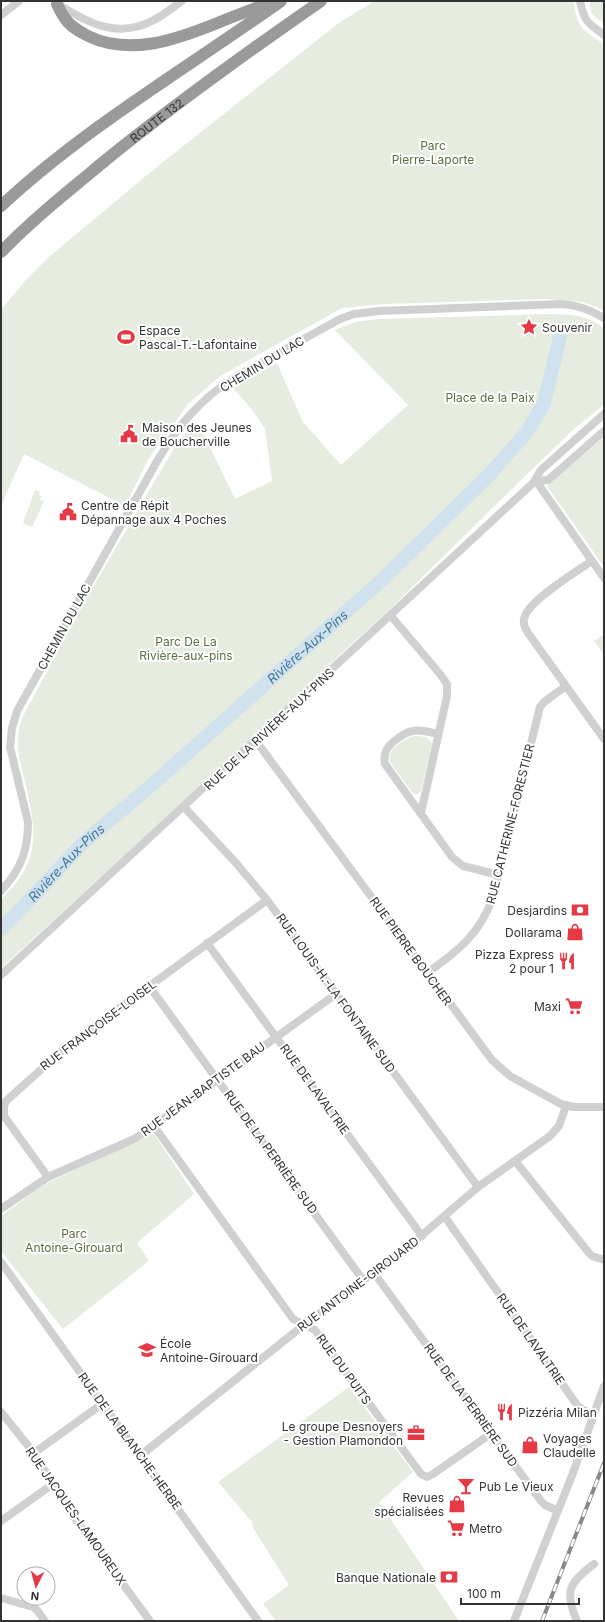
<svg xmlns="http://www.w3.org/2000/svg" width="605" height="1622" viewBox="0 0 605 1622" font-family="Inter,sans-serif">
<rect width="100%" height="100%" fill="#fff"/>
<!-- green -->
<g fill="#e6ecdf">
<path d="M375,1H573C578,28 582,30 604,44V312L601,309L583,302L545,299L384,304L342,308L220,376L188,404L149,458L125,506L24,454L1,506V310L24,282L50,256L153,170L340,22Z"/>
<path d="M590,1H604V22C594,19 589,12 590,1Z"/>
<path d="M550,314C575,315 583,314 604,328V405L576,427L524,477L388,611L345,650L253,739L1,968V899C43,861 36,828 24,778C18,755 15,741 22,718L86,599L177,443L191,426L203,433L235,499L272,481L265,429L254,412L233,388L277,363L303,422L341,465L408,405L335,330L355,322L378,319Z"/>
<path d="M604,437V567L547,486Z"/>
<path d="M35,490L40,492L39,495L42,496L40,500L44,502L32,527L23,523Z"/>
<path d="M604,634V655L594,641Z"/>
<path d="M414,736C422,736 428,736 432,744L421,791L418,794H414L411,791L390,762C386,749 403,740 414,736Z"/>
<path d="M152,1131L194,1194L137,1243L149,1261L63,1329L1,1251V1216L43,1185L126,1146Z"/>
<path d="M349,1387L413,1472L379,1502L459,1621H276L263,1604L289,1585L253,1528L252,1522L218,1482Z"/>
</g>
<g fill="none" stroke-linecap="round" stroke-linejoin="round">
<!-- river -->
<path stroke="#cfe2ee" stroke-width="14" id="s1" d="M1,929L27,903L84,842L154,783L383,579L489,475L527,432L544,403L562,329"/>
<!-- minor -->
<g stroke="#d0d0d0" stroke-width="8">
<path d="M580,1C585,23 587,22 604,35"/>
<path d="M58,4C89,24 118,39 154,20C164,15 173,7 182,1"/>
<path d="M1,15L19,1"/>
<path d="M536,481L604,578"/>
<path d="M536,481L548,480L604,431"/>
<path d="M592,561C577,571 530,600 525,616C522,623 525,628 528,633L604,739"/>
<path d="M391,616L440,674L447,684V696L421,813"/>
<path d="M438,734C430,732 421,729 413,731C405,732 389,743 386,751C384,756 384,759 385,764L452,857L463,866L499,875"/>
<path d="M256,741L492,1060L510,1076L561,1104L574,1107H604"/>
<path d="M184,807L236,863L267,900L478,1187"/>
<path d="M1,891C21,869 28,851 28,822L10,747L12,728L17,711L156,463C177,427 199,400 235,377L340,319L354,314L379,311L562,304C577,305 591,310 604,318"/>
<path d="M207,943L422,1236"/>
<path d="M427,973C458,951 480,934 493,897L540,707L544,702L566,686"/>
<path d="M1,975L533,483L541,470L604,414"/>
<path d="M149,986L363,1280"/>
<path d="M154,1126L293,1319L315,1330L421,1474L427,1477L433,1474L492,1433"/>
<path d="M516,1162L589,1253L592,1256L604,1260"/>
<path d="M48,1177L4,1116V1106L6,1101L65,1048L267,900"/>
<path d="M1,1209L48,1177L134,1139L149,1129L336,994"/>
<path d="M445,1217L577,1405L583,1410L594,1414"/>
<path d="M1,1262L258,1621"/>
<path d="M374,1273L541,1501L545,1505L558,1511"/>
<path d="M1,1412L34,1453L69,1510L150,1621"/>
<path d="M34,1453L102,1404"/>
<path d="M141,1455L295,1332L414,1242L478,1187L550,1136L559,1126L566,1106"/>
<path d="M1,1521L53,1484"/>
<path d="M1,1598L33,1607L37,1610L45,1621"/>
<path d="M514,1621L573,1473L604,1386"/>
<path d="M577,1621C564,1591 569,1583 594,1564"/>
</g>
<!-- highway -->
<g stroke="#9a9a9a" stroke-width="12">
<path d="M57,4C59,8 61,13 64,17C69,26 80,32 88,36C130,56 175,40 215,24C234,16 254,9 273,1"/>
<path d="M1,206C86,127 187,68 281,1"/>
<path id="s2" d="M1,252C32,220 67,192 101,164C172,106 246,53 321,1"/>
</g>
<!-- rail casing -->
<g stroke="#888" stroke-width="4">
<path id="rail" d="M542,1621L604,1463"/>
</g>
<!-- rail -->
<use href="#rail" stroke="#fff" stroke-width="2.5" stroke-dasharray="8" stroke-linecap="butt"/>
</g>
<!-- icons -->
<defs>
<g id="sight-bare" transform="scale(1.38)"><path d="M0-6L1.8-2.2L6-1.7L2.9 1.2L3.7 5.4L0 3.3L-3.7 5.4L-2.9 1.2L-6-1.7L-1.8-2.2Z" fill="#e63946" stroke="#fff" stroke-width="2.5" paint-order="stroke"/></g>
<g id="stadium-bare" transform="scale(1.38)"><path d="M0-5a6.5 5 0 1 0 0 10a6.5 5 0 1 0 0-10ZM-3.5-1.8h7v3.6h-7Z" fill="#e63946" stroke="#fff" stroke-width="2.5" paint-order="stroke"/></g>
<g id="civic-bare" transform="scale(1.38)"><path d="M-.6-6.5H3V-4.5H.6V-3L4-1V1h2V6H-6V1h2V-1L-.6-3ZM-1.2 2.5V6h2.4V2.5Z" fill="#e63946" stroke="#fff" stroke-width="2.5" paint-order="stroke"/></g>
<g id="bank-bare" transform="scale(1.38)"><path d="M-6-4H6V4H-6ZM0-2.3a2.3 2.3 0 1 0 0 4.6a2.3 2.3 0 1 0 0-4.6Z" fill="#e63946" stroke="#fff" stroke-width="2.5" paint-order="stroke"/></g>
<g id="shop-bare" transform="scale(1.38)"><path d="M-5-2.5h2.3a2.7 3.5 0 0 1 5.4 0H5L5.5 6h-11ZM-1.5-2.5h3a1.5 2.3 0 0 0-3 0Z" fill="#e63946" stroke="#fff" stroke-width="2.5" paint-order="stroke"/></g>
<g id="restaurant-bare" transform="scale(1.38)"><path d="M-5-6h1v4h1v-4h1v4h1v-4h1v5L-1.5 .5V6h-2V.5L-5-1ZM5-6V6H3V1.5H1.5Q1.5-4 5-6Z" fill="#e63946" stroke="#fff" stroke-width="2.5" paint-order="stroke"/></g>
<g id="supermarket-bare" transform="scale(1.38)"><path d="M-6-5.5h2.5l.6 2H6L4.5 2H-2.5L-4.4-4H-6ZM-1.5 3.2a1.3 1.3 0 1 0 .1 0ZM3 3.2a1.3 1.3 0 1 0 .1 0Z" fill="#e63946" stroke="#fff" stroke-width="2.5" paint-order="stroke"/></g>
<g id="school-bare" transform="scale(1.38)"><path d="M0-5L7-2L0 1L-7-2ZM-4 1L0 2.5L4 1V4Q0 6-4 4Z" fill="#e63946" stroke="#fff" stroke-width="2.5" paint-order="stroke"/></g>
<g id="office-bare" transform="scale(1.38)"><path d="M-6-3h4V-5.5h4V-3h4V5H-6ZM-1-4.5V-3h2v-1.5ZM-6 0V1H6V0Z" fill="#e63946" stroke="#fff" stroke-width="2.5" paint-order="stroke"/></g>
<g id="bar-bare" transform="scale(1.38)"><path d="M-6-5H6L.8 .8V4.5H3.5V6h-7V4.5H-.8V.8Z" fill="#e63946" stroke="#fff" stroke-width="2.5" paint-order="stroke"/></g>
</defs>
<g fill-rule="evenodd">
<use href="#sight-bare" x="529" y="327"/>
<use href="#stadium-bare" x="126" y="337"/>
<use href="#civic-bare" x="129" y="434"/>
<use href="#civic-bare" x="68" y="512"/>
<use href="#bank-bare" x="580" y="910"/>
<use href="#shop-bare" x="575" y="932"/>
<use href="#restaurant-bare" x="567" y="961"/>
<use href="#supermarket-bare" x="574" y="1006"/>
<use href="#school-bare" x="147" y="1350"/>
<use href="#restaurant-bare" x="505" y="1412"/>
<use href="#office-bare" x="416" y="1433"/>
<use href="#shop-bare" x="530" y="1445"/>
<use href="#bar-bare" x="466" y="1486"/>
<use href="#shop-bare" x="457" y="1504"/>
<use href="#supermarket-bare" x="456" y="1528"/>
<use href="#bank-bare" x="449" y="1577"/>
</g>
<g text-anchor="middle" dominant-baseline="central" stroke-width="4" stroke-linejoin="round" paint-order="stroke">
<!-- street labels -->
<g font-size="12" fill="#333" stroke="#fff">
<text stroke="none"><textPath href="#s2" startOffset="204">ROUTE 132</textPath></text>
<text transform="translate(262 364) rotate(-31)">CHEMIN DU LAC</text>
<text transform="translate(64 627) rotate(-61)">CHEMIN DU LAC</text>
<text transform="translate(269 729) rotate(-43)">RUE DE LA RIVIÈRE-AUX-PINS</text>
<text transform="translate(510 824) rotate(-76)">RUE CATHERINE-FORESTIER</text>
<text transform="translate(411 951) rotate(54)">RUE PIERRE BOUCHER</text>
<text transform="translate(336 993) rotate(54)">RUE LOUIS-H.-LA FONTAINE SUD</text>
<text transform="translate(98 1025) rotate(-37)">RUE FRANÇOISE-LOISEL</text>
<text transform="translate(203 1089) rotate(-36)">RUE JEAN-BAPTISTE BAU</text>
<text transform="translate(315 1089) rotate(54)">RUE DE LAVALTRIE</text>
<text transform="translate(271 1152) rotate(54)">RUE DE LA PERRIÈRE SUD</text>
<text transform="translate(358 1284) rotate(-37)">RUE ANTOINE-GIROUARD</text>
<text transform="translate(531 1339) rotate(55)">RUE DE LAVALTRIE</text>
<text transform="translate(344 1369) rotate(54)">RUE DU PUITS</text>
<text transform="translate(471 1405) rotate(54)">RUE DE LA PERRIÈRE SUD</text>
<text transform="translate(130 1441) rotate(54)">RUE DE LA BLANCHE-HERBE</text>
<text transform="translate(76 1516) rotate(55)">RUE JACQUES-LAMOUREUX</text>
</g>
<!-- park labels -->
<g font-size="12" fill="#56703f" stroke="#fff">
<text x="433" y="145">Parc<tspan x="433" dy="14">Pierre-Laporte</tspan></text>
<text x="490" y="397">Place de la Paix</text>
<text x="186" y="641">Parc De La<tspan x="186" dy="14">Rivière-aux-pins</tspan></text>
<text x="74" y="1233">Parc<tspan x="74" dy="14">Antoine-Girouard</tspan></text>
</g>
<!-- poi labels -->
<g font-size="12" fill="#333" stroke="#fff" text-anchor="start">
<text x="542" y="327">Souvenir</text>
<text x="139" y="330">Espace<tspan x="139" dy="14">Pascal-T.-Lafontaine</tspan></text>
<text x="142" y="427">Maison des Jeunes<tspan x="142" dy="14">de Boucherville</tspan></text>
<text x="81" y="505">Centre de Répit<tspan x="81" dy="14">Dépannage aux 4 Poches</tspan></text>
<text x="567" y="910" text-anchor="end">Desjardins</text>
<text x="562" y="932" text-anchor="end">Dollarama</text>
<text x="554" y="954" text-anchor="end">Pizza Express<tspan x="554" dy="14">2 pour 1</tspan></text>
<text x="561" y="1006" text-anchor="end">Maxi</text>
<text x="160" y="1343">École<tspan x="160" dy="14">Antoine-Girouard</tspan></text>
<text x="518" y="1412">Pizzéria Milan</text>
<text x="403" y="1426" text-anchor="end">Le groupe Desnoyers<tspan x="403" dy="14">- Gestion Plamondon</tspan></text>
<text x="543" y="1438">Voyages<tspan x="543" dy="14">Claudelle</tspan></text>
<text x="479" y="1486">Pub Le Vieux</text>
<text x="444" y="1497" text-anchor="end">Revues<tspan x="444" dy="14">spécialisées</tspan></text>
<text x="469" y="1528">Metro</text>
<text x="436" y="1577" text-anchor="end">Banque Nationale</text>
</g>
<!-- water labels -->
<g font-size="13" font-style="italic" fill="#3f7597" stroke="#fff">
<text stroke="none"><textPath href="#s1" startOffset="417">Rivière-Aux-Pins</textPath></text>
<text stroke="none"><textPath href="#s1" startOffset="93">Rivière-Aux-Pins</textPath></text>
</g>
</g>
<!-- border -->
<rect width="605" height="1622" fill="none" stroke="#333333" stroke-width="4"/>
<!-- north arrow -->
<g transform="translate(36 1586) rotate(186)"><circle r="19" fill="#ffffff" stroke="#adadad"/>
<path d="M0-3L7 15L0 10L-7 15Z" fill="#e63946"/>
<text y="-6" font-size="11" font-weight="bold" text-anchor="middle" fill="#333333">N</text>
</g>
<!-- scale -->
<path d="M461 1598v6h118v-6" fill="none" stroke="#333333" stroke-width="2"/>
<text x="467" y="1598" font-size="12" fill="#333333" stroke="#ffffff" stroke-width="3" paint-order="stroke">100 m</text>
</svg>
